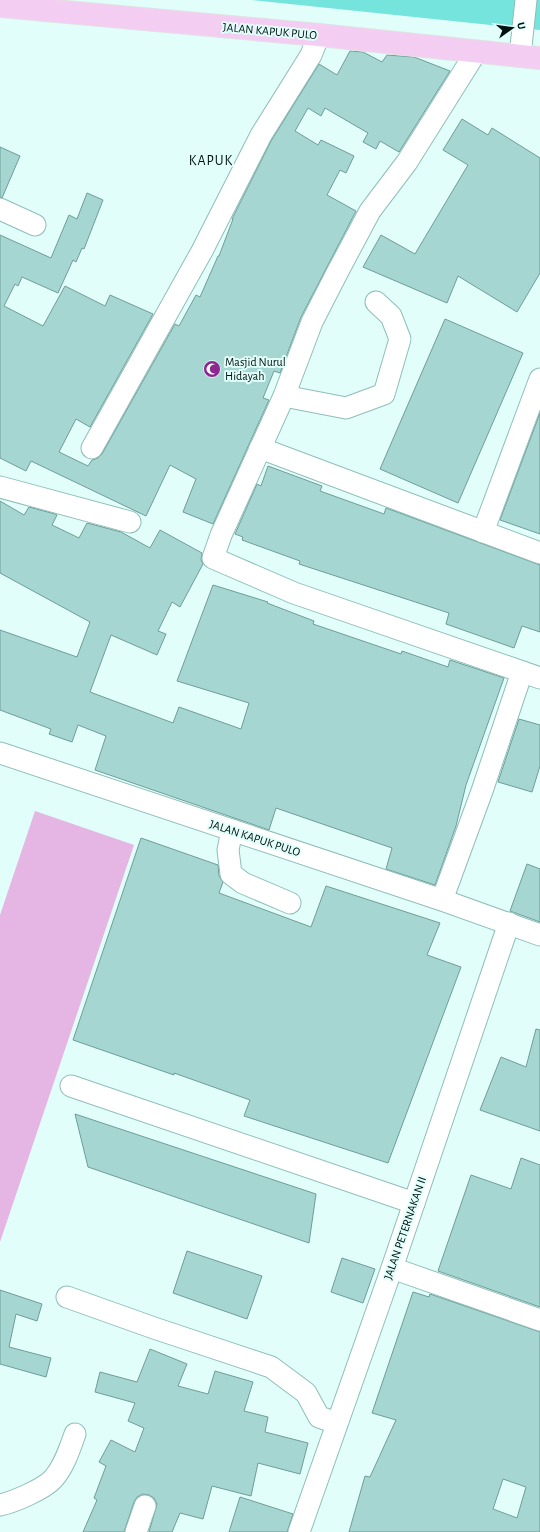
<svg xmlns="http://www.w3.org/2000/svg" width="540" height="1532" viewBox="0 0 540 1532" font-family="'Alegreya Sans',sans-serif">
<rect width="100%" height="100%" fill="#e1fefa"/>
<!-- green -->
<path fill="#e5b5e4" d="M35,811L134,845L0,1242V915Z"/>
<!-- water -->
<path fill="#74e4dc" d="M252,0H540V30Z"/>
<!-- building -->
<g fill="#a6d6d1" stroke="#6f9d98" fill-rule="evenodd">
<path d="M350,51L363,52L382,62L387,55L414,57L450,71L399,152L380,141L376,149L363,142L368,133L325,108L321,116L308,108L295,131L318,145L321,140L354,156L346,173L340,170L327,195L356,211L301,317L280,373L274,371L263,398L269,400L213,524L183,512L196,479L170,465L146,516L31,461L26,471L0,458V235L51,258L69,215L77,219L87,193L103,200L84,249L82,248L76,262L73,260L58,293L22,277L18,286L15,284L4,306L43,326L65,286L105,306L110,295L153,314L90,427L76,419L59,452L88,466L92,460L98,458L102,454L175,324L179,326L196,295L200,297L218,256H219L233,219H232L271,141L319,64L337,75Z"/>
<path d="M462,119L488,135L492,128L540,158V273L517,312L458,276L447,303L363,267L381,235L415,254L468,165L443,150Z"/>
<path d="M0,147L20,156L2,198L0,197Z"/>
<path d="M445,319L523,353L458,503L380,469Z"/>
<path d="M540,413V534L500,520Z"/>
<path d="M268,466L322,486L320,491L384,514L386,508L540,565V632L522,626L514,648L446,624L449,613L299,564L300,561L242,540L243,537L235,534L257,484L261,486Z"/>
<path d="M0,501L24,515L29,507L55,514L57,515L52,525L79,538L87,523L121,532L150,548L160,530L202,553L201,560L203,564L180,607L172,602L158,631L166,634L157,655L111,635L90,692L173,723L179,707L241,729L249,703L177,681L213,585L268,602L267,603L314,621L313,624L401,654L402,651L448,667L450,660L504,678L466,785L456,826L435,885L386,869L392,848L276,808L269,830L95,770L106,736L78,725L72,742L49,734L51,729L0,710V630L77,657L90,622L0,573Z"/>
<path d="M519,719L540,725V766L532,792L498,782Z"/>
<path d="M141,838L218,865L219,876L223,882L219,893L311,927L326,886L440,923L427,955L461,967L388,1163L244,1116L250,1100L174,1073V1075L73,1040Z"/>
<path d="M527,864L540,869V922L510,911Z"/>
<path d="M536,1029L540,1030V1131L480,1110L501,1057L526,1067Z"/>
<path d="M75,1114L316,1194L309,1243L88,1167Z"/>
<path d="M521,1158L540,1165V1307L438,1271L471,1175L511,1189Z"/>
<path d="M187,1251L262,1276L247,1319L173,1293Z"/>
<path d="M342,1258L375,1269L363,1303L331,1292Z"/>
<path d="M0,1290L42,1304L37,1321L16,1314L9,1347L51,1358L46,1377L0,1364Z"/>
<path d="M413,1292L429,1297L430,1294L540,1332V1532H349L365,1476L370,1477L396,1420L372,1413ZM503,1479L526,1487L517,1518L493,1509Z"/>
<path d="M150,1349L187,1364L178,1386L208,1394L215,1371L253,1382L244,1411L268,1417L265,1432L308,1443L300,1474L258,1463L251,1496L212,1486L203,1519L180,1513L172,1532H149L157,1504L154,1498L149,1495L143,1494L137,1497L134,1502L124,1532H83L97,1500L94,1498L106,1466L99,1462L111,1440L135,1452L144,1428L128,1421L135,1403L95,1392L100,1372L137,1382Z"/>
<path d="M240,1497L293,1514L287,1532H229Z"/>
</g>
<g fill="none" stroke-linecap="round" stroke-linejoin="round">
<!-- minor casing -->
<g stroke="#8fbeba" stroke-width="23">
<g id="minor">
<path d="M476,52L407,162L370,211L337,273L312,322L284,396L221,535L213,558L294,593L540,678"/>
<path d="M520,56L526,0"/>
<path d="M0,209L35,225"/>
<path d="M284,396L346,408L384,394L400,339L391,316L376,302"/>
<path d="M92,448L202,251L261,135L311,55L319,35"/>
<path d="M260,448L540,553"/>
<path d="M0,487L130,522"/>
<path d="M483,532L540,379"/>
<path d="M0,753L442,900L540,935"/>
<path d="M232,830L228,850L231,874L243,883L290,903"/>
<path d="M442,900L482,791L522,672"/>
<path d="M71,1086L414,1203"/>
<path d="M392,1268L540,1320"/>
<path d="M67,1297L154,1328L271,1367L306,1393L319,1417L337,1423"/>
<path d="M0,1505C14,1502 44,1489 53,1479C64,1467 70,1448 75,1434"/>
<path d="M136,1532L145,1506"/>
<path d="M299,1532L392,1268L509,923"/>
</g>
</g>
<!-- major casing -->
<g stroke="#e1e2e2" stroke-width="24">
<path id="major" d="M0,6L319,35L540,58"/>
</g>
<!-- minor -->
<use href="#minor" stroke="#fff" stroke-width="21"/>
<!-- major -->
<use href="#major" stroke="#f4cdf3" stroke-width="22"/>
</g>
<!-- icons -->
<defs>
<g id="mosque-disc" transform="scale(0.9)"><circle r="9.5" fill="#8c288f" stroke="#e1fefa"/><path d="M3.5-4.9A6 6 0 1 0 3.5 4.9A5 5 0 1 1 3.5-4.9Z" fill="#fff"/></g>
</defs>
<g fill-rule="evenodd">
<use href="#mosque-disc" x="212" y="369"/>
</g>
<g text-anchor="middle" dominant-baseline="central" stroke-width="4" stroke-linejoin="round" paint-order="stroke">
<!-- street labels -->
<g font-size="12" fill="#011110" stroke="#e1fefa">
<text transform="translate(270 31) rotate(5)">JALAN KAPUK PULO</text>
<text transform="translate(255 838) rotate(18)">JALAN KAPUK PULO</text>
<text transform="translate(405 1228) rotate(-71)">JALAN PETERNAKAN II</text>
</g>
<!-- poi labels -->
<g font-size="12" fill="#011110" stroke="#e1fefa" text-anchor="start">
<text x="225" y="362">Masjid Nurul<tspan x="225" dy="14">Hidayah</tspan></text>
</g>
<!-- quarter labels -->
<g font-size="14" letter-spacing="1" fill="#011110" stroke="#e1fefa">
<text x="211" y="161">KAPUK</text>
</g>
</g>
<!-- north arrow -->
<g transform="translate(512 28) rotate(76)" stroke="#e1fefa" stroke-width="3" paint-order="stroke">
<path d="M0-3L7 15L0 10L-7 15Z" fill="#011110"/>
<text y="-6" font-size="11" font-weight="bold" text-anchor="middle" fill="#011110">U</text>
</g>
</svg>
